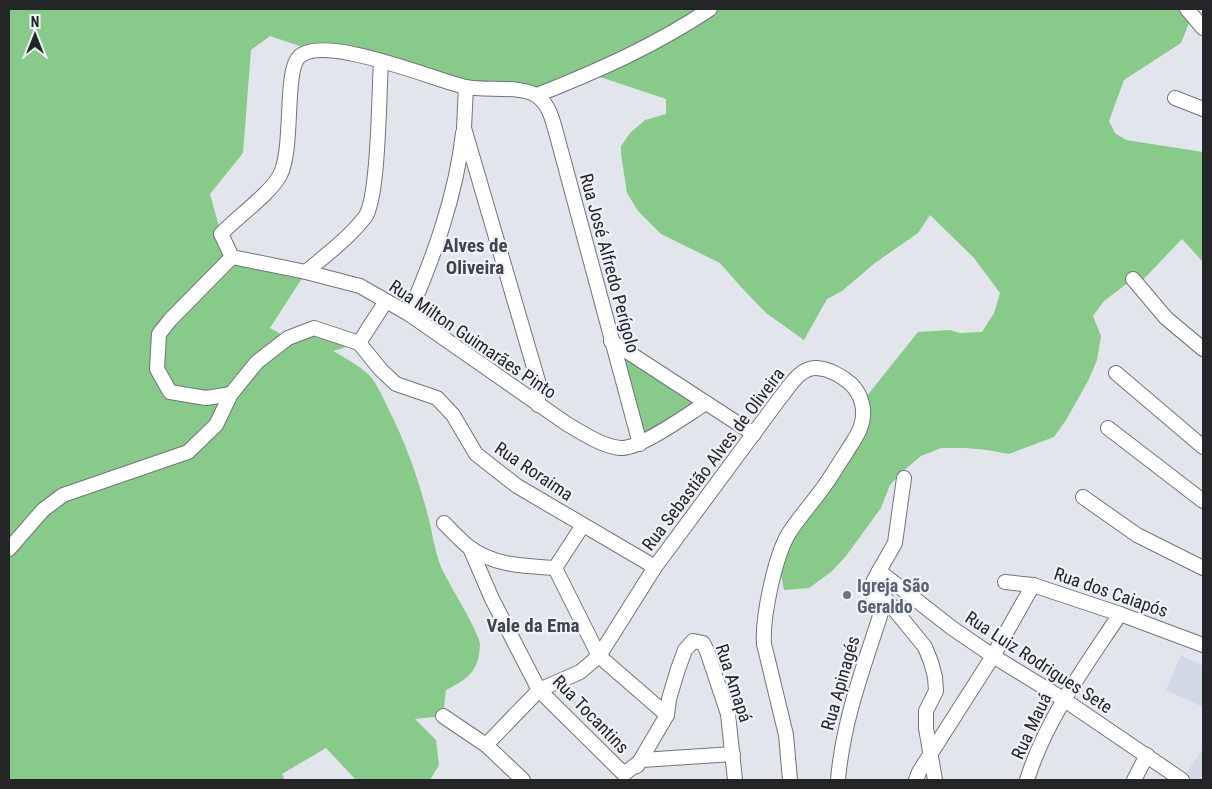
<svg xmlns="http://www.w3.org/2000/svg" width="1212" height="789" viewBox="0 0 1212 789" font-family="'Roboto Condensed',sans-serif">
<rect width="100%" height="100%" fill="#e2e6ec"/>
<!-- built -->
<g fill="#d1d9e6">
<path d="M1181,655L1201,665L1203,660V707L1166,690Z"/>
<path d="M1203,748V780H1182Z"/>
</g>
<!-- green -->
<g fill="#88ca89">
<path d="M9,9H1187L1192,16L1181,43L1124,80L1109,121L1115,133L1126,140L1203,152V262L1182,239L1138,285L1133,279L1104,301L1093,316L1101,336L1097,360L1088,381L1066,420L1054,437L1009,454L987,450L965,448H941L921,456L902,472L890,485L881,508L846,556L831,572L809,588L784,590L778,560L855,438L862,402L918,332L950,330L960,333L982,332L994,313L1000,293L974,258L930,215L918,233L875,263L842,291L827,299L804,340L766,313L741,287L720,263L661,234L638,211L627,193L621,154V146L630,133L645,120L666,114V99L591,74L537,95L311,50L270,36L251,50L243,153L210,194L221,234L232,257L306,272L270,328L288,338L314,328L359,343L333,351C345,358 357,364 368,374C376,382 382,395 387,406C406,443 419,480 429,520C433,536 435,552 441,567C448,583 480,633 480,645C479,671 468,679 446,690L443,716L415,719L436,740L439,765L430,780H356L326,748L282,774L285,780H9Z"/>
<path d="M611,341L706,403L640,444Z"/>
</g>
<g fill="none" stroke-linecap="round" stroke-linejoin="round">
<!-- street casing -->
<g stroke="#71747a" stroke-width="16">
<g id="street">
<path d="M1187,9L1203,28"/>
<path d="M466,87L464,128L538,381V405"/>
<path d="M537,95C598,71 656,45 710,9"/>
<path d="M1175,98L1203,109"/>
<path d="M306,272C326,255 349,238 365,217C379,199 379,89 381,61"/>
<path d="M1133,279L1166,318L1203,349"/>
<path d="M386,301L359,343L381,370L396,384L437,398L453,415L476,454L517,486L655,567"/>
<path d="M409,314C434,256 456,196 463,133"/>
<path d="M611,341L754,434"/>
<path d="M1116,373L1203,447"/>
<path d="M231,394L206,398L170,392L157,369L159,334L170,320L232,257"/>
<path d="M1108,428L1203,501"/>
<path d="M640,444L557,136C553,122 550,105 537,96C523,85 485,91 466,87C435,80 323,33 299,57C284,71 294,149 280,175C271,193 236,218 221,234L232,257L306,272L360,286L409,314L567,424C582,433 602,446 620,448C639,450 688,414 706,403"/>
<path d="M904,478L895,543L879,571L878,581L885,598L925,647L931,662L935,677L936,691L926,711V728L935,780"/>
<path d="M1083,497L1137,535L1203,568"/>
<path d="M444,523C452,531 460,540 469,547C494,566 526,566 555,568L583,525"/>
<path d="M470,548L492,599L539,690L624,774L642,760L733,754"/>
<path d="M9,549L43,510L63,495L188,452L216,425L231,394L257,362L288,338L314,328L359,343"/>
<path d="M555,568L599,656L667,715"/>
<path d="M1005,582L1033,585L1120,614L1203,645"/>
<path d="M443,716L486,745L523,780"/>
<path d="M486,745L539,690L580,672L599,656L655,567L780,398C790,386 800,367 817,368C829,369 842,376 851,384C862,395 866,411 861,426C858,436 851,444 846,453C839,463 833,474 825,485C814,501 800,516 789,533C775,556 762,618 764,644L786,735L790,780"/>
<path d="M637,766L667,715L669,699L678,669L685,650L693,641L703,643L707,651L728,714L735,780"/>
<path d="M838,780C843,721 863,669 881,613L874,601L873,582L879,571L952,628L993,656L1063,699L1182,780"/>
<path d="M916,780L919,772L993,656L1033,585"/>
<path d="M1027,780C1046,719 1085,667 1120,614"/>
<path d="M1134,780L1147,755"/>
</g>
</g>
<!-- street -->
<use href="#street" stroke="#fff" stroke-width="14"/>
</g>
<!-- markers -->
<circle fill="#6b7280" stroke="#eff3f9" stroke-width="2" cx="847" cy="595" r="5"/>
<g text-anchor="middle" dominant-baseline="central" stroke-width="4.5" stroke-linejoin="round" paint-order="stroke">
<!-- street labels -->
<g font-size="18" fill="#232527" stroke="#eff3f9">
<text transform="translate(610 263) rotate(75)">Rua José Alfredo Perígolo</text>
<text transform="translate(473 339) rotate(34)">Rua Milton Guimarães Pinto</text>
<text transform="translate(713 459) rotate(-53)">Rua Sebastião Alves de Oliveira</text>
<text transform="translate(534 471) rotate(34)">Rua Roraima</text>
<text transform="translate(1111 592) rotate(19)">Rua dos Caiapós</text>
<text transform="translate(1039 662) rotate(33)">Rua Luiz Rodrigues Sete</text>
<text transform="translate(734 683) rotate(72)">Rua Amapá</text>
<text transform="translate(840 683) rotate(-74)">Rua Apinagés</text>
<text transform="translate(591 714) rotate(46)">Rua Tocantins</text>
<text transform="translate(1031 726) rotate(-65)">Rua Mauá</text>
</g>
<!-- worship labels -->
<g font-size="18" font-weight="bold" fill="#5b616d" stroke="#eff3f9" text-anchor="start">
<text x="857" y="585">Igreja São<tspan x="857" dy="21">Geraldo</tspan></text>
</g>
<!-- neighbourhood labels -->
<g font-size="19" font-weight="bold" fill="#414449" stroke="#eff3f9">
<text x="475" y="245">Alves de<tspan x="475" dy="22">Oliveira</tspan></text>
<text x="533" y="625">Vale da Ema</text>
</g>
</g>
<!-- border -->
<rect width="1212" height="789" fill="none" stroke="#232527" stroke-width="20"/>
<!-- north arrow -->
<g transform="translate(35 35)" stroke="#eff3f9" stroke-width="4" paint-order="stroke">
<path d="M0-4L9 19L0 12L-9 19Z" fill="#232527"/>
<text y="-8" font-size="14" font-weight="bold" text-anchor="middle" fill="#232527">N</text>
</g>
</svg>
